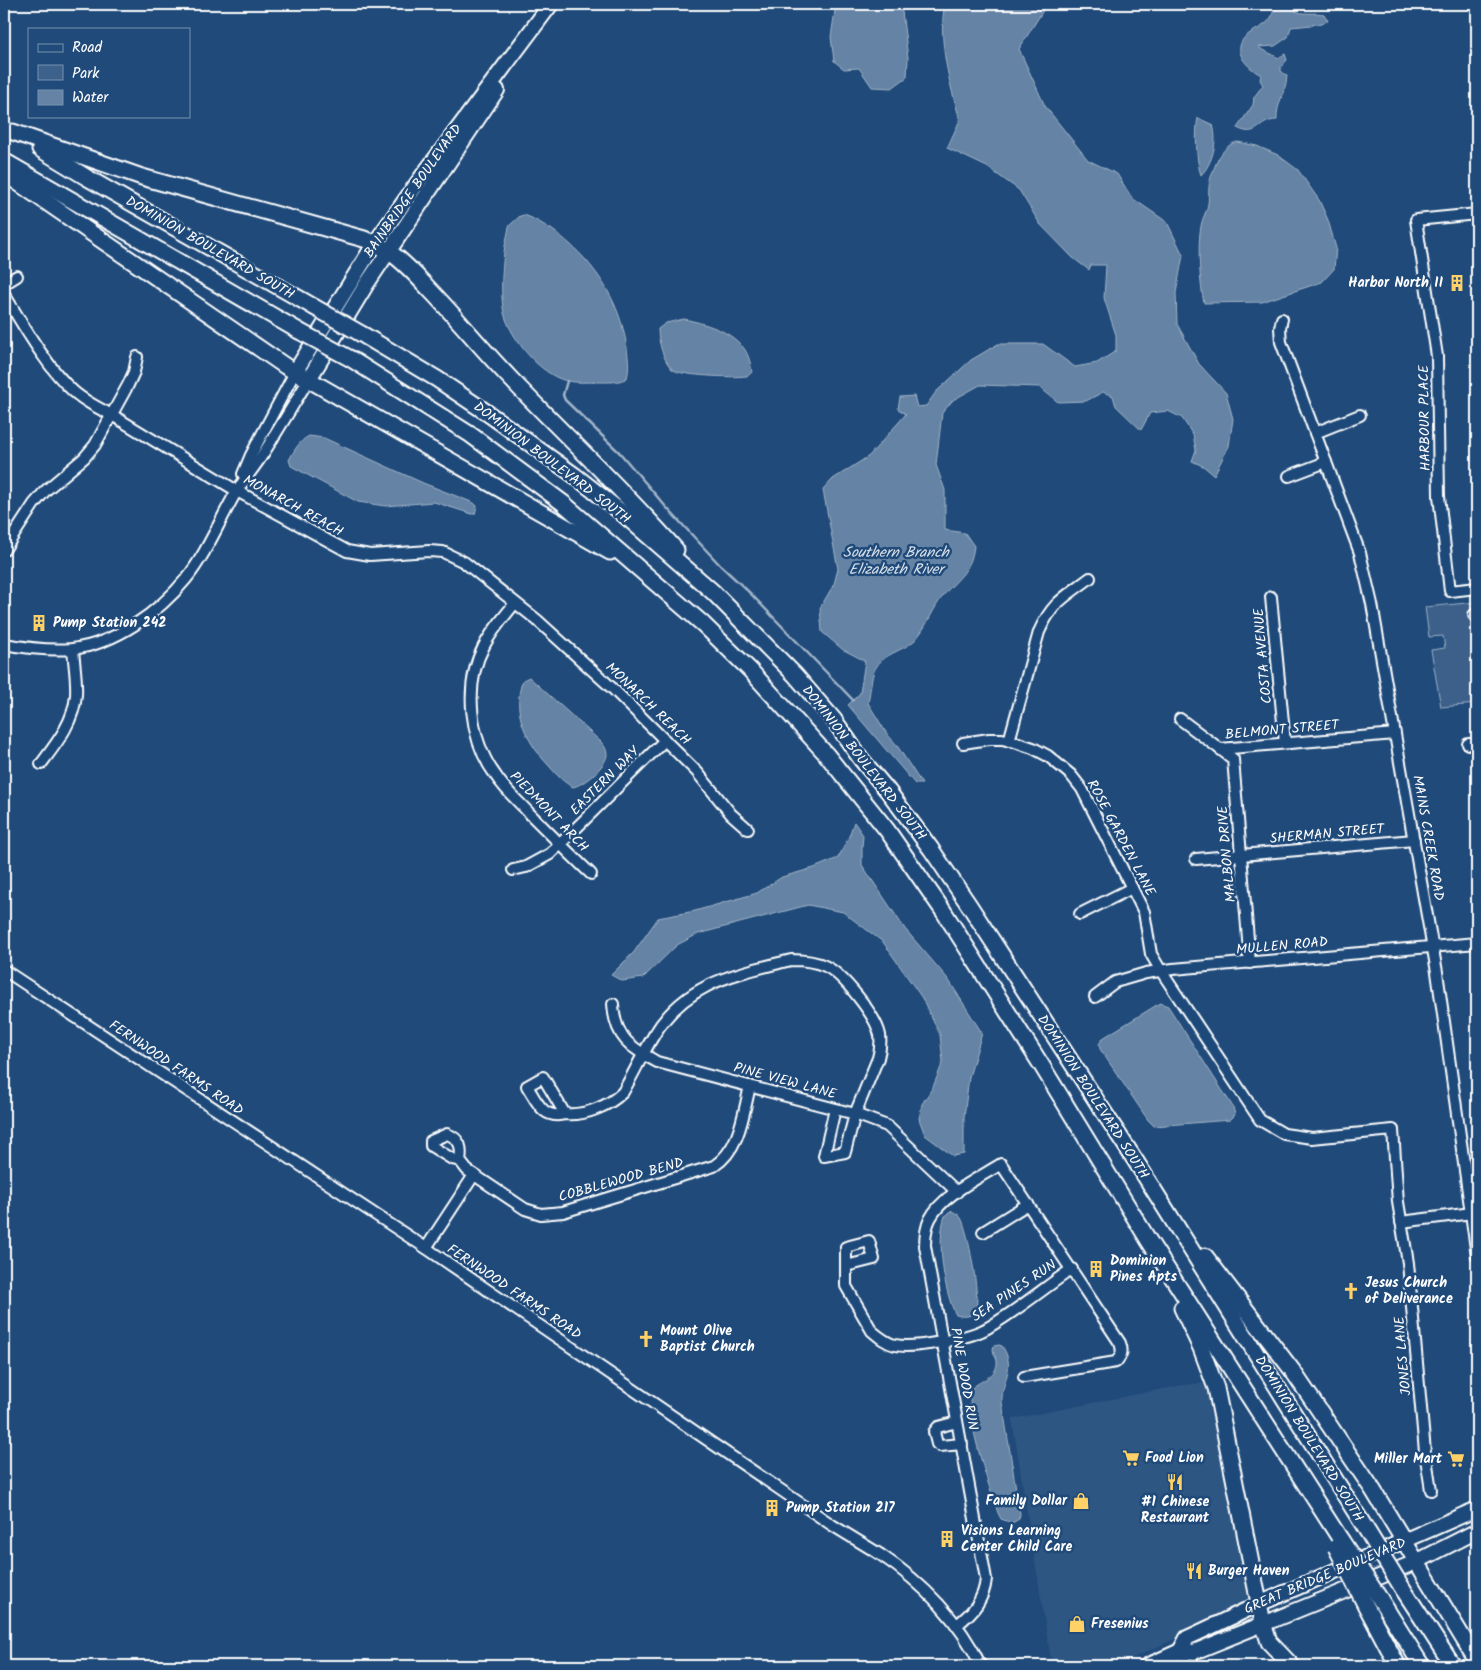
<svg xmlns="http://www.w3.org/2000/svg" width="1481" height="1670" viewBox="0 0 1481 1670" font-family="Kalam,sans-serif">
<rect width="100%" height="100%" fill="#1f4a7a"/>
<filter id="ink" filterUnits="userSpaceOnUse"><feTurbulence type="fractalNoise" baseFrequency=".02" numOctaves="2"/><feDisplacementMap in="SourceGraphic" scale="10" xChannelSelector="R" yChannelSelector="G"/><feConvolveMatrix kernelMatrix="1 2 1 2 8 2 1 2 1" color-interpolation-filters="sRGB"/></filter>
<g filter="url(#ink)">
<!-- built -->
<path fill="#2e5683" d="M1206,1383L1226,1475L1250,1605L1115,1666H1052L1012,1419L1183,1385Z"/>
<!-- green -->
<path fill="#3c618b" stroke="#9eb0c5" d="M1477,602V704L1441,707L1431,650L1445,648L1443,636L1429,637L1425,607Z"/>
<!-- water -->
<g fill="#6583a4" stroke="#a3b5c8">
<path d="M836,4H901L908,58L907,77L892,88L872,87L859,68L844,69L834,61L831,37Z"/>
<path d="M945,4H1047L1019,49L1045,106L1088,160L1117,174L1132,198L1167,222L1183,255L1176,293L1177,324L1199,364L1226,393L1233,419L1229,446L1214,475L1203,466L1192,461L1196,450L1193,435L1182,418L1168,411L1150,413L1141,430L1116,406L1113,396L1103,392L1086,401L1058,402L1039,387L980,385L953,400L942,413L936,465L945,490V530L965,533L974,546C971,574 955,579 940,600C931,613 926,628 915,640C904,651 883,653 875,669C871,677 870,694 868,703L887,734L896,744L922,784H915L848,705L860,693L865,661L842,649L822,632L820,608L834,584L838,569L823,490L833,479L869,456L906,414L898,409L900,397L914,396L917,407L926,406L936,392L971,360L998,344H1043L1075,367L1097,363L1116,351V335L1104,298L1106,265H1091L1089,270L1073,258L1040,224L1019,190L987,167L947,148L960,120C950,85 937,39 945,4Z"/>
<path d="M1275,4H1299L1296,6L1295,11C1303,15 1314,12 1324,14L1328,21C1318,25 1302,26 1291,27L1288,37L1275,46L1258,47C1264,52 1272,53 1278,58L1285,54L1287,60L1281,67V71L1287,76C1286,92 1276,104 1277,120C1258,120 1258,139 1237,128L1253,105L1254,97L1263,85L1260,80L1261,75C1248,68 1231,52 1245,37C1251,31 1265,27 1270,19C1273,15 1274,9 1275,4Z"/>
<path d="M1198,118L1213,125C1218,141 1213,163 1201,175C1196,162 1195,131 1198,118Z"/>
<path d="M1238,142L1257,146L1278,155L1298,170L1319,200L1328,220L1336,248L1334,269L1322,282L1262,302L1204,303C1200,285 1197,244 1201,226C1202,218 1207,212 1208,204C1209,195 1208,185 1211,177C1215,164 1223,144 1238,142Z"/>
<path d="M524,215C534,218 542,224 551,229C591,257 620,298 627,348C628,358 630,367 627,378C618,383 608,382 598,382C588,382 577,383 567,381C540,375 511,339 504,313C500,297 502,269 504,252C505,243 508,235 509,226L520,216Z"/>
<path d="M684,319C703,323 729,330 742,346C748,352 751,364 752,372C749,375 750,375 746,376C735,378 678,376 672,369C663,360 658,341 658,329L666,323Z"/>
<path d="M309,436L324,438L423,483L474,503L477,506L475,514H472L434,502L385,506L358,502L291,466L289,460C294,451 299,441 309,436Z"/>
<path d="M529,677L600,741C604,745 607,749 607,755C606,766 584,785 573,787C564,783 557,775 550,767C528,744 510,712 523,680Z"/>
<path d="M854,822L863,835L862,848V865L905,929L948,979L982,1033L969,1077L964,1117V1154L953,1156L925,1135L919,1119L922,1104L933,1087L943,1062L940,1035L922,998L883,942L843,912L808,905L698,934L677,945L643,978L622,981L611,975L634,952L658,918L695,911L757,893L782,877L814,868L838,858L848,839Z"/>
<path d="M1160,1003L1168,1006L1233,1107L1235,1115L1230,1120L1154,1126L1148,1120L1100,1049L1099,1044L1103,1038Z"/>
<path d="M952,1211C955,1213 959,1214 961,1218C968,1229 980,1297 976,1309C972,1318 964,1317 956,1315C944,1293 936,1239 945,1216Z"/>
<path d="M999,1345L1002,1346C1017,1368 1001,1381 1002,1402L1020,1514L1019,1519L1012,1523L1001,1519L998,1513C989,1485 963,1413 972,1388C980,1380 998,1377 997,1361C996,1357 993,1353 993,1349L994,1346Z"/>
</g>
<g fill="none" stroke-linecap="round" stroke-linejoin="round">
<!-- stream -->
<path stroke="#a3b5c8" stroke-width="2.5" d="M567,381L563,395L565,400L620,453L666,507L720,565L750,593L853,700"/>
<!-- minor casing -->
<g stroke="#fff" stroke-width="14">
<g id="minor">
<path d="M1477,214L1416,220L1437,356L1439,496L1450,591L1477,588"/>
<path d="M4,284L17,276"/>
<path d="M4,294C22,323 47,368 73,391C84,401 98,408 112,415L237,491L347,551L370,555L429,551L443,552L464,562L537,620L613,689L697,772L731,814L748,829"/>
<path d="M1282,319L1280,328L1281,342L1360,553L1372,604L1437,972L1477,1256"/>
<path d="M1315,433L1360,415"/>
<path d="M243,474L251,455L295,372"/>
<path d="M1289,476L1326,462"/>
<path d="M4,550L34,504L45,491L84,458L95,445L128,385L134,372L137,357"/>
<path d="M1271,597L1285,743"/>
<path d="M515,603C504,617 492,630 484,646C463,686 470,741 496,776C505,790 518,801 529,813C549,833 570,854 591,874"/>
<path d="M1474,615H1477"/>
<path d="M4,644C26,648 49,651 72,649C115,644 159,612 186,579C206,554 219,522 235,494C243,481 253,469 261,457C278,431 293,405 309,379"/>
<path d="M1180,719L1220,749L1395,734"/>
<path d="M1009,741L1039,632C1052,602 1065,597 1090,578"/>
<path d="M963,743L989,739H1002L1015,742L1033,748L1048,756L1071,775L1082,789L1144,912L1151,954L1161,971L1260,1120L1284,1134L1312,1138L1393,1130L1398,1202L1408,1263L1425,1452L1431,1490"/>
<path d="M1468,744H1477"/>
<path d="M1220,749L1233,759L1250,963"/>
<path d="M41,764C56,744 74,722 76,695C77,680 74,664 73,649"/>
<path d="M1196,859L1414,840"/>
<path d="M513,870L526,867L550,854L665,740"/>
<path d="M1080,914L1132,888"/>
<path d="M4,970L426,1248L832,1525C848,1535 865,1545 881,1555C923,1583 960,1621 981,1666"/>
<path d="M1095,997L1115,982L1146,973L1173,969L1477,943"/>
<path d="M613,1004C615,1038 630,1047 657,1062L855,1114L887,1126L957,1192"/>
<path d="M565,1114C543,1120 537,1102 527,1086L543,1077L565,1114C585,1116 609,1106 623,1092C634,1073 643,1053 654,1035C686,982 736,974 791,960C803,960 814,961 825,966C843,974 876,1016 880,1035C881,1043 880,1051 878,1058L855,1114L845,1152L824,1156L835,1109"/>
<path d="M460,1161L452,1159L431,1146V1141L447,1134C461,1139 462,1148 460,1161L467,1170L525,1209L541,1214L563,1212L714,1166C740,1149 743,1115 750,1086"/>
<path d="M1401,1222L1472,1213"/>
<path d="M983,1232L1028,1204"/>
<path d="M426,1248L474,1175"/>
<path d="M846,1266V1247L869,1241L874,1259L846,1266V1286L872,1331C879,1337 886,1343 895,1345C915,1349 972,1338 989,1327C1018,1310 1044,1288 1072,1269"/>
<path d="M957,1422L938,1427L934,1432L937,1444L940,1446L962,1444"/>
<path d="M957,1625C973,1612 984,1600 986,1579L925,1246C925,1236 926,1227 930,1219C942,1195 979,1178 1001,1164L1120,1343C1123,1351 1122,1355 1116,1362L1024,1377"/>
<path d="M1180,1651L1187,1666"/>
</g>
</g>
<!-- major casing -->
<g stroke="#fff" stroke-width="18">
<g id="major">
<path d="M295,372L375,243L421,178L551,4"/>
<path d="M309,379L366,285L497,90"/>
<path d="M1180,1651L1187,1638L1198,1633L1259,1604L1477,1509"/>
<path d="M1147,1666L1180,1651L1194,1652L1416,1562L1477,1531"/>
</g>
</g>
<!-- highway casing -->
<g stroke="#fff" stroke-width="19">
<g id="highway">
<path d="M13,132L142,177L364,239C394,250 409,268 430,290C457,318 482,349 509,377C564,435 623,489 676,550"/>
<path d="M40,149L86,177L314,307"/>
<path d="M4,161L299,331"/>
<path d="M4,173L285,366L610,552"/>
<path d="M365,336L437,379L486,412L574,475L621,512L713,592L795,675L834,720L861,759L888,791L931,849L969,905L1135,1160L1366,1529"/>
<path d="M351,359L471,435L563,503L703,624L750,670L826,754L887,830L944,912L1042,1066L1149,1241L1341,1540"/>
<path d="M1205,1256L1292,1370L1373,1490L1477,1661"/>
<path d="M1182,1308L1201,1348L1216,1388L1263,1623L1269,1642L1292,1666"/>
<path d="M1403,1589L1453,1666"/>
<path d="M1380,1599L1422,1666"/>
<path d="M1366,1606L1398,1666"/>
</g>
</g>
<!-- minor -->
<use href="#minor" stroke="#1f4a7a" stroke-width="10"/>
<!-- major -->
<use href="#major" stroke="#1f4a7a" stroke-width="14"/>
<!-- highway -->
<use href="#highway" stroke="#1f4a7a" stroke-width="15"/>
<!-- highway-bridge casing -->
<g stroke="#fff" stroke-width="19" stroke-linecap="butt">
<g id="highway-bridge">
<path d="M314,307L365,336"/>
<path d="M299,331L351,359"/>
<path d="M1366,1529L1403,1589"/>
<path d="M1341,1540L1380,1599"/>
<path d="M1336,1547L1366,1606"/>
</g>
</g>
<!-- highway-bridge -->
<use href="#highway-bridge" stroke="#1f4a7a" stroke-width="15"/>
</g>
</g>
<!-- icons -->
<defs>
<g id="building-bare" transform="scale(1.35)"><path d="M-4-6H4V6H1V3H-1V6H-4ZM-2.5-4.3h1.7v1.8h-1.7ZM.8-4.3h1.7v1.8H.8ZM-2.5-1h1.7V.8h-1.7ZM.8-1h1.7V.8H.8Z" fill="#ffd166" stroke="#1f4a7a" stroke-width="2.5" paint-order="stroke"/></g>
<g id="church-bare" transform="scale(1.35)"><path d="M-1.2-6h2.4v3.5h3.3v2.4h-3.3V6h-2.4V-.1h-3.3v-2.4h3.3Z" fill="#ffd166" stroke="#1f4a7a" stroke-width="2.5" paint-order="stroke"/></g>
<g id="supermarket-bare" transform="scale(1.35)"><path d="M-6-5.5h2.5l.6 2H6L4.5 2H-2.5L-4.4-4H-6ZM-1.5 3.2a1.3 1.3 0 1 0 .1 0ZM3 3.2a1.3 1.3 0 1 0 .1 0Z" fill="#ffd166" stroke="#1f4a7a" stroke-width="2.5" paint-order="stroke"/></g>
<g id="restaurant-bare" transform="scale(1.35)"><path d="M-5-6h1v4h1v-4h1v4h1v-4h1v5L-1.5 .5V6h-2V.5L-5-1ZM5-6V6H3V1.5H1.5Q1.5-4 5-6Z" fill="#ffd166" stroke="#1f4a7a" stroke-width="2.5" paint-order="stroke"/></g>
<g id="shop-bare" transform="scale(1.35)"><path d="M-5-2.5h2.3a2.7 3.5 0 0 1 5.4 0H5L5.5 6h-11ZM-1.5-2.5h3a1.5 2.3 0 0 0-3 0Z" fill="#ffd166" stroke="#1f4a7a" stroke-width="2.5" paint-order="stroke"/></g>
</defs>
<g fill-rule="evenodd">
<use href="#building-bare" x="1457" y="283"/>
<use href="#building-bare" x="39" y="623"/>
<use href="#building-bare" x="1096" y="1269"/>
<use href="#church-bare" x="1351" y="1291"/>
<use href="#church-bare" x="646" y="1339"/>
<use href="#supermarket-bare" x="1131" y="1458"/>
<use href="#supermarket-bare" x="1456" y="1459"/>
<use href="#restaurant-bare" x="1175" y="1482"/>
<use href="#shop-bare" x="1081" y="1501"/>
<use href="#building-bare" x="772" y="1508"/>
<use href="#building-bare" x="947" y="1539"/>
<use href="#restaurant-bare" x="1194" y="1571"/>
<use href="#shop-bare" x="1077" y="1624"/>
</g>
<g text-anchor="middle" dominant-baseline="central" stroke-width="5" stroke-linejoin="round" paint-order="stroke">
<!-- street labels -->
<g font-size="14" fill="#fff" stroke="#1f4a7a">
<text transform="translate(413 191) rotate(-55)">BAINBRIDGE BOULEVARD</text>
<text transform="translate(210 248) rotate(30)">DOMINION BOULEVARD SOUTH</text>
<text transform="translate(1425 418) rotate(-91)">HARBOUR PLACE</text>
<text transform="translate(552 463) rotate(37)">DOMINION BOULEVARD SOUTH</text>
<text transform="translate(293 506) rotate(29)">MONARCH REACH</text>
<text transform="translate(1263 656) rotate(-95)">COSTA AVENUE</text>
<text transform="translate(648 704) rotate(44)">MONARCH REACH</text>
<text transform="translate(1282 730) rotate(-5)">BELMONT STREET</text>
<text transform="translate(864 763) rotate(52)">DOMINION BOULEVARD SOUTH</text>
<text transform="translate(605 781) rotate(-45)">EASTERN WAY</text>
<text transform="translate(549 812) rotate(46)">PIEDMONT ARCH</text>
<text transform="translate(1327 834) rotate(-5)">SHERMAN STREET</text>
<text transform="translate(1121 838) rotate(62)">ROSE GARDEN LANE</text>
<text transform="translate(1428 838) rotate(80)">MAINS CREEK ROAD</text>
<text transform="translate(1227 854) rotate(-95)">MALBON DRIVE</text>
<text transform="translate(1282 946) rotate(-5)">MULLEN ROAD</text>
<text transform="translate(176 1068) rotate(34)">FERNWOOD FARMS ROAD</text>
<text transform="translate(785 1081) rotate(15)">PINE VIEW LANE</text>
<text transform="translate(1093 1097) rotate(57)">DOMINION BOULEVARD SOUTH</text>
<text transform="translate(621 1180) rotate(-16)">COBBLEWOOD BEND</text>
<text transform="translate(1014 1291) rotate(-34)">SEA PINES RUN</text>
<text transform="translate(514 1292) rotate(34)">FERNWOOD FARMS ROAD</text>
<text transform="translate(1403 1356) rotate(-95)">JONES LANE</text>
<text transform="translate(964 1379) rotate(80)">PINE WOOD RUN</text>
<text transform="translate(1309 1439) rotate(58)">DOMINION BOULEVARD SOUTH</text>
<text transform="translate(1325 1576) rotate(-23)">GREAT BRIDGE BOULEVARD</text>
</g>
<!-- poi labels -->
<g font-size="14" font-weight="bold" fill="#fff" stroke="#1f4a7a" text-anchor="start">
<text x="1443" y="283" text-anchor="end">Harbor North II</text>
<text x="53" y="623">Pump Station 242</text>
<text x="1110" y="1261">Dominion<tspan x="1110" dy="16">Pines Apts</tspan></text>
<text x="1365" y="1283">Jesus Church<tspan x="1365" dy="16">of Deliverance</tspan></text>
<text x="660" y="1331">Mount Olive<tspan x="660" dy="16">Baptist Church</tspan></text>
<text x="1145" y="1458">Food Lion</text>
<text x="1442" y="1459" text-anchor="end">Miller Mart</text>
<text x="1067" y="1501" text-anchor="end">Family Dollar</text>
<text x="1175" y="1502" text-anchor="middle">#1 Chinese<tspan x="1175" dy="16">Restaurant</tspan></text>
<text x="786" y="1508">Pump Station 217</text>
<text x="961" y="1531">Visions Learning<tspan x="961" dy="16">Center Child Care</tspan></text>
<text x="1208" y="1571">Burger Haven</text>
<text x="1091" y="1624">Fresenius</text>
</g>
<!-- water labels -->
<g font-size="15" font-style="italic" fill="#d8e0e8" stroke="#1f4a7a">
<text x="896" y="553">Southern Branch<tspan x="896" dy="17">Elizabeth River</tspan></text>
</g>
</g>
<!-- margin -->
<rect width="1481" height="1670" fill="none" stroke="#1f4a7a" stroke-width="20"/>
<rect x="10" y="10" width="1461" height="1650" fill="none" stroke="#fff" stroke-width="2" filter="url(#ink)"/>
<!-- legend -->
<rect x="28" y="28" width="162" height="90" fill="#1f4a7a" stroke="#7992af"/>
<rect x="38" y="44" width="25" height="8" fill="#1f4a7a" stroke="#7992af"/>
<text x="72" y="52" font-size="15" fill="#ffffff">Road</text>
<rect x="38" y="65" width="25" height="15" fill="#3c618b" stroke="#7992af"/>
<text x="72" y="78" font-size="15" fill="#ffffff">Park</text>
<rect x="38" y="90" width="25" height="15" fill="#6583a4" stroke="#7992af"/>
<text x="72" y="102" font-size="15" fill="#ffffff">Water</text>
</svg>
